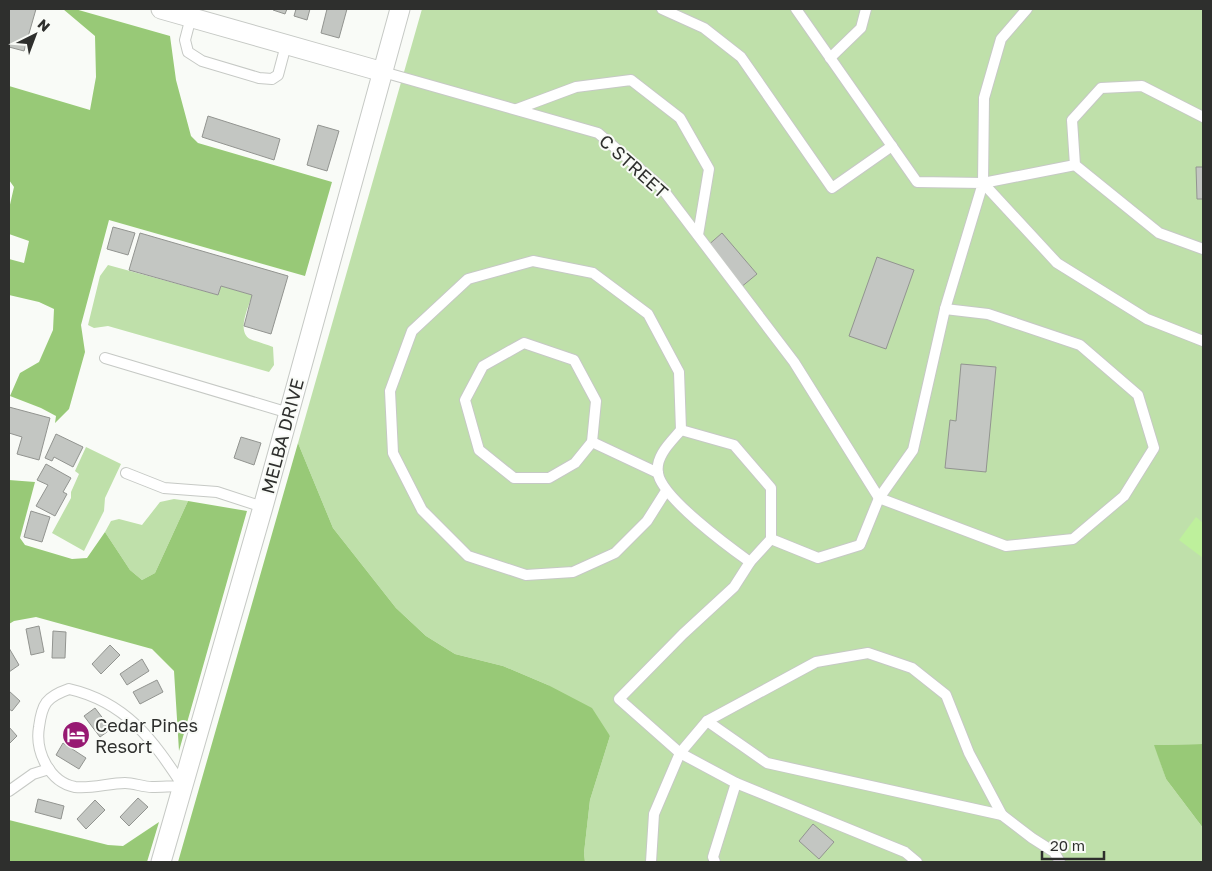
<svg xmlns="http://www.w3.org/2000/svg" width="1212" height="871" viewBox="0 0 1212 871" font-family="'Golos Text',sans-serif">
<rect width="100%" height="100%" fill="#f9fbf7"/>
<!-- green -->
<g fill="#bfe0aa">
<path d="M422,9H1203V744L1155,745L1166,779L1203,828V862H585L584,853L590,800L610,736L548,685L503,666L455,654L426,636L396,608L333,528L298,443Z"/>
<path d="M108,265L218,295L221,286L252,295C249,307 236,331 250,339C257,342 266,344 273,347L274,365L269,372L108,326L94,328L88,325L100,276Z"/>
<path d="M86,447L121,464L105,498L104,511L84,551L52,533L71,498V492L79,474L75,471Z"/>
<path d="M174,499L188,501L155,573L142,580L130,570L105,532L111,521L119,519L142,525L160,502Z"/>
</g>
<!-- forest -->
<g fill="#98c977">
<path d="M63,9H75L170,36L176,80L191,136L198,143L332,182L305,276L109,220L81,325L85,352L69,409L55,423L56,416L41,408L10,396L20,373L39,362L53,330L54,309L39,302L9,295V259L24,263L29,241L9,234V209L14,187L9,180V86L90,110L96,77L95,36Z"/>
<path d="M298,443L333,528L396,608L426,636L455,654L503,666L548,685L592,708L610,736L590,800L584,853L585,862H178Z"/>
<path d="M9,480L35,482L20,538L25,545L72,559L87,558L105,532L130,570L142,580L155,573L188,501L247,511L179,751L174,671L152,649L36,617L14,621L9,624Z"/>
<path d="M1203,744V828L1166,779L1154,745Z"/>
<path d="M9,820L108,845L123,846L159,822L147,862H9Z"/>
</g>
<!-- water -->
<path fill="#bef09c" d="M1196,517L1203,523V558L1179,540Z"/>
<!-- building -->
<g fill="#c3c6c2" stroke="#929490">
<path d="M9,9H36L24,51L9,47Z"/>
<path d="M273,9H287L285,14L273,10Z"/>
<path d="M296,9H310L307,20L294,16Z"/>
<path d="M327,9H347L339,38L321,33Z"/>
<path d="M208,116L280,139L274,160L202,137Z"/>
<path d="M318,125L339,131L327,171L307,165Z"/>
<path d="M1196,167H1203V199H1197Z"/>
<path d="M113,227L135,233L128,255L107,249Z"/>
<path d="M140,233L288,276L271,334L244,326L252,295L221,286L218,295L129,270Z"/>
<path d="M722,233L757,274L740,288L706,247Z"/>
<path d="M877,257L914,270L886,349L849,336Z"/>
<path d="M961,364L996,367L986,472L945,468L950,420L956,421Z"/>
<path d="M9,407L50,418L39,460L17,454L22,437L9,433Z"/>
<path d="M56,434L83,447L73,467L54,457L52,461L45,458Z"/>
<path d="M241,437L261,443L254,465L234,458Z"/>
<path d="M46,464L71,478L63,492L67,494L55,516L36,506L48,485L37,480Z"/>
<path d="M31,511L50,517L42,542L24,537Z"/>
<path d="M39,626L44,652L31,655L26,629Z"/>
<path d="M53,631L66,632L65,658H52Z"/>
<path d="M110,645L120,655L101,674L92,664Z"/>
<path d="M9,648L19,665L9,672Z"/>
<path d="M142,659L149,671L127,685L120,674Z"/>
<path d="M157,680L163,692L140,704L133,692Z"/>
<path d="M9,691L20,701L12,711L9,709Z"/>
<path d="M95,708L111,729L100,737L84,716Z"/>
<path d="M9,727L17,736L9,744Z"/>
<path d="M63,743L86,758L79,769L56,755Z"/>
<path d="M138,798L148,807L129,826L120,817Z"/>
<path d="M38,799L64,806L61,819L35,812Z"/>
<path d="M95,800L105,810L86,829L77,819Z"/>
<path d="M813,824L834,842L819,859L799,841Z"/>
</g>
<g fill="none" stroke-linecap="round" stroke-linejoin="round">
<!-- service casing -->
<g stroke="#c6c9c5" stroke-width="12">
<g id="service">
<path d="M662,9L704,28L741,57L832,188L892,146"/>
<path d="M1027,9L1001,39L984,98L983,183L1057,263L1147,319L1203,341"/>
<path d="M191,17L185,40L188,52L202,61L259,78L272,79L278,75L286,45"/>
<path d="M830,58L861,28L866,9"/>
<path d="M383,72L598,133L661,187L794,362L879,498"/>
<path d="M517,109L576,87L631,80L680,118L709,169L698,235"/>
<path d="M1203,117L1142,86L1101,88L1072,120L1075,165L1159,233L1203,249"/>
<path d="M983,183L1075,165"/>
<path d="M524,343L574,360L596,401L592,442L575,463L549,478H514L479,450L465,400L483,366Z"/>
<path d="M105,358L289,413"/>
<path d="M681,430L734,445L771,488V539L750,562C729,547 661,497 658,473C655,456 671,442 681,430Z"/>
<path d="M592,442L658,473"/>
<path d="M126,473L164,488L217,492L263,507"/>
<path d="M666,491L647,521L615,553L573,572L526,575L468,556L422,510L393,453L390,391L412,331L468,279L533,261L593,273L648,314L679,372L681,430"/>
<path d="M879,498L1006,546L1073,539L1124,496L1154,448L1138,395L1080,345L988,314L945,309"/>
<path d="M771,539L818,558L860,545L879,498L913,450L945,309L983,183L917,182L796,9"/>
<path d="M750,562L734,587L683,634L619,699L680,753L736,783L905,852L917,862"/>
<path d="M69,689C126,702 153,740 183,786C172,786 162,787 152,787C143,787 134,783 125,783C109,783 92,789 75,787C49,782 35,751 39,727C42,704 46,697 69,689Z"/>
<path d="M707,721L767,763L1002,815"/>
<path d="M9,791L33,774L49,769"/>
<path d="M651,862L654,814L680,753L707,721L816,662L868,653L912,668L946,695L969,753L1002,815L1032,838L1054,852L1060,862"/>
<path d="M715,862L713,857L736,783"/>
</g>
</g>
<!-- minor casing -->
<g stroke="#c6c9c5" stroke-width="21">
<g id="minor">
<path d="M161,9L383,72"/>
<path d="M161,862L263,507L400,9"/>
</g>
</g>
<!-- service -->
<use href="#service" stroke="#fff" stroke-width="10"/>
<!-- minor -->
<use href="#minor" stroke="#fff" stroke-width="19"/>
</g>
<!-- icons -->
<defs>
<g id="hotel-disc" transform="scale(1.4375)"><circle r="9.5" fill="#971972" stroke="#f9fbf7"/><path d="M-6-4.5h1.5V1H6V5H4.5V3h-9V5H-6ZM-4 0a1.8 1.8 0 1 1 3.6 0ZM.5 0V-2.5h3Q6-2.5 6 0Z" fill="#fff"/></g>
</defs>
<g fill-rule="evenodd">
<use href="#hotel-disc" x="76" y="735"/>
</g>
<g text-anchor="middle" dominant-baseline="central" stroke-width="4" stroke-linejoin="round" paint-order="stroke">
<!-- street labels -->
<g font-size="18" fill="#2e2f2d" stroke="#f9fbf7">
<text transform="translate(634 166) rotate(42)">C STREET</text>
<text transform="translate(282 436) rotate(-75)">MELBA DRIVE</text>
</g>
<!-- poi labels -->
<g font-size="18" fill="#2e2f2d" stroke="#f9fbf7" text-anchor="start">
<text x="95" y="725">Cedar Pines<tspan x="95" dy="21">Resort</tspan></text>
</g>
</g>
<!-- border -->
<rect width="1212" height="871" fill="none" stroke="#2e2f2d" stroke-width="20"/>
<!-- north arrow -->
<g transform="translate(35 35) rotate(42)" stroke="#f9fbf7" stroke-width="4" paint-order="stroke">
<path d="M0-4L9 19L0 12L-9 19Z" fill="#2e2f2d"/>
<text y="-8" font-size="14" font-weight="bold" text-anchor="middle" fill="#2e2f2d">N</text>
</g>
<!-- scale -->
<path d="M1042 851v8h62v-8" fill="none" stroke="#2e2f2d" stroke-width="2.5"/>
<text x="1050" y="851" font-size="15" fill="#2e2f2d" stroke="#f9fbf7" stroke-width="4" paint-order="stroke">20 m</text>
</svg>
